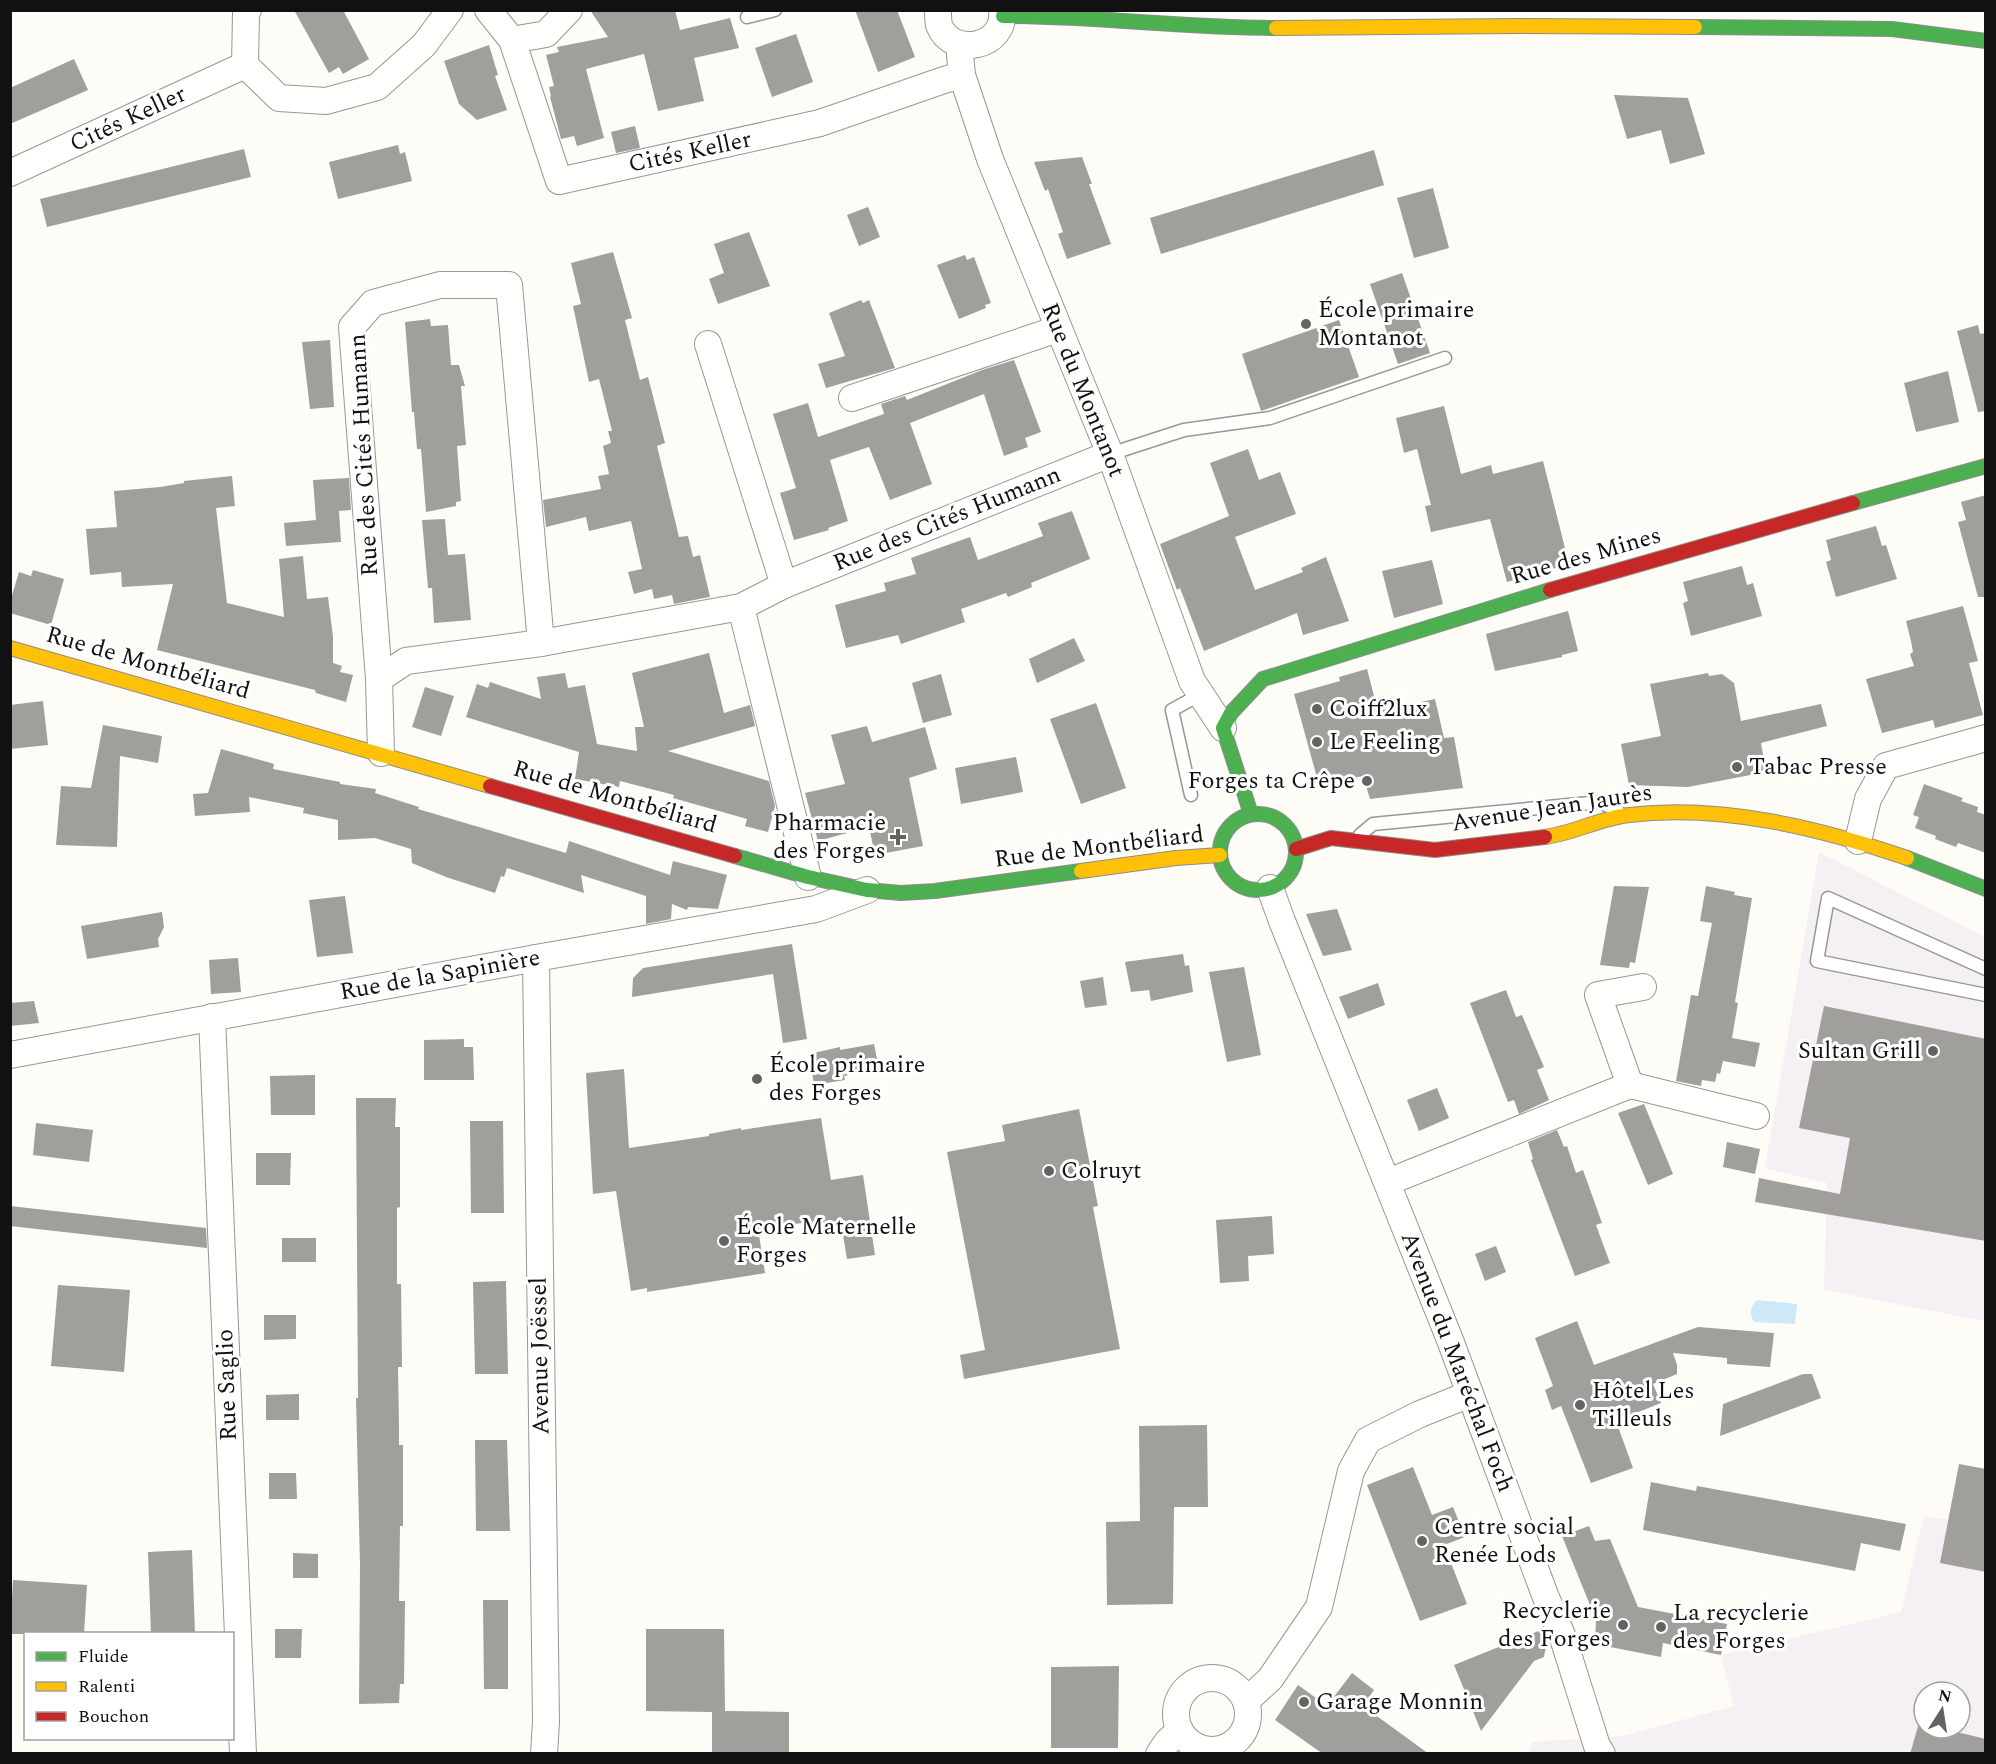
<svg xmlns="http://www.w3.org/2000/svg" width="1996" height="1764" viewBox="0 0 1996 1764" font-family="Spectral,serif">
<rect width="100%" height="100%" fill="#fdfcf7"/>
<!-- industrial -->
<g fill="#f5f0f3" fill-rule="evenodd">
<path d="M1819,852L1985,937V1321L1824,1290L1827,1183L1765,1168Z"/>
<path d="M1924,1516L1985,1525V1753L1528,1754L1533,1742L1623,1736L1734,1706L1721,1655L1901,1612ZM1924,1692H1960V1728H1924Z"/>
</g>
<!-- water -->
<path fill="#cde8f7" d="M1757,1300L1797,1304L1795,1324L1754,1322C1749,1313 1750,1307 1757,1300Z"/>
<!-- building -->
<g fill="#a19f9c">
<path d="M294,10H343L369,59L343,74L339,67L329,73Z"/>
<path d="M590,10H675L680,30L730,18L739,48L694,58L704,101L658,111L644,54L586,69L604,138L577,146L574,136L561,139L550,97L551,96L549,87L554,86L546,55L559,52L557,47L608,37Z"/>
<path d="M855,10H897L915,57L878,72Z"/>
<path d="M796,34L813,82L772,97L755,48Z"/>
<path d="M489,45L498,75L495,76L507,110L477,120L459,104L444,61Z"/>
<path d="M74,59L88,90L10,124V88Z"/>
<path d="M1614,95L1688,98L1705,154L1670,164L1661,130L1627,139Z"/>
<path d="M635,126L640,148L616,153L611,132Z"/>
<path d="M398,145L400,154L405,152L412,181L338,199L329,162Z"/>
<path d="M244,149L251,177L47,227L40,199Z"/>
<path d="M1374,150L1384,185L1161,254L1150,218Z"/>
<path d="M1082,157L1092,184H1089L1111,244L1067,259L1058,234L1063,232L1048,189L1045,191L1034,162Z"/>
<path d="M1433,188L1449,248L1414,258L1397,198Z"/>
<path d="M868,207L880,237L859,246L847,215Z"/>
<path d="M749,232L770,286L718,304L709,279L724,273L714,244Z"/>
<path d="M613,252L632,318L625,320L640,380L648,377L665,443L657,446L679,537L688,536L693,557L700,555L710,597L704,598L674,604L672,595L654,599L652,589L634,594L628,572L642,569L631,521L589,531L586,517L546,527L543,500L601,489L598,476L609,474L603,446L611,443L608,431H612L599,379L589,382L573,306L581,304L571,263Z"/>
<path d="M965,255L967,260L974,257L991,303L985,305L986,308L959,319L937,265Z"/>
<path d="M1402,273L1430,353L1398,364L1370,284Z"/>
<path d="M861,300L863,303L869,300L895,368L826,388L818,364L845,356L829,313Z"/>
<path d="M430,319L431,326L448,325L451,365H459L465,386H461L466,445L457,446L461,501L456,502V506L426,512L421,449H417L414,412H412L405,322Z"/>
<path d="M1339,320L1359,377L1261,411L1242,354Z"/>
<path d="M1978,325L1980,334L1986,333V411L1978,412L1957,331Z"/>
<path d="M330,340L334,407L310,409L302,342Z"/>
<path d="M1014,360L1041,432L1025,438L1028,447L1004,456L984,394L910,423L932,484L890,500L869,447L830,460L848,521L828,528L829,530L794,540L780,493L796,488L773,414L808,403L818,437L884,414L881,404L905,396L907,400L982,370Z"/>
<path d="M1948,371L1959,422L1916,432L1904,383Z"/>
<path d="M1444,406L1461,474L1491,465L1493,474L1543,461L1569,564L1507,582L1490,519L1431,532L1425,506L1431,505L1417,449L1404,453L1396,418Z"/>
<path d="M1248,449L1259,480L1280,472L1296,514L1235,537L1255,590L1303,572L1301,568L1326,557L1349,621L1303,635L1297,613L1204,651L1180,588L1177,590L1160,544L1229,516L1210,463Z"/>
<path d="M232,476L235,506L216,508L227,603L284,617L279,559L303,556L307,599L328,597L333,637V663L342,666L340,672L353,675L346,702L316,693L315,690L157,650L173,584L122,587L121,572L90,575L86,529L117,527L114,491L160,487L184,483V481Z"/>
<path d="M349,478L351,510L339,511L341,542L286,546L284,523L316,520L313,480Z"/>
<path d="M1986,495V597H1978L1958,522L1966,520L1961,502Z"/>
<path d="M1072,511L1090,559L1031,583L1032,587L1008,597L1006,593L961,609L965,622L901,644L898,635L846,648L835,605L886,591L884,583L916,574L911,558L970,537L978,560L1043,536L1038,523Z"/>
<path d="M445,519L448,555L465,554L471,620L434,623L432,588H428L422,520Z"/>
<path d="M1876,526L1882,546L1886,545L1897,579L1836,597L1826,562L1831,560L1826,540Z"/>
<path d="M1432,560L1443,604L1394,618L1382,571Z"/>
<path d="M1742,566L1747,585L1753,583L1762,616L1691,636L1683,603L1688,601L1683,582Z"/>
<path d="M33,570L64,579L51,625L10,613V602L19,572L31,576Z"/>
<path d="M1963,606L1978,661L1969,663L1983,715L1935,728L1933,720L1882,733L1866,679L1914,666L1910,654L1913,652L1911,641L1906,621Z"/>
<path d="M1568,611L1578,651L1562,655V657L1495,671L1486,634Z"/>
<path d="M1074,638L1085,661L1037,683L1029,659Z"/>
<path d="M709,653L724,713L750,705L755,726L668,751L769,781L775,806L768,832L745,826L747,819L673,798L674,795L620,781L619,787L575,779L579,752L466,717L477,684L488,688L490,682L541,699L537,677L565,673L568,688L585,685L597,744L637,751L635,727H644L632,673Z"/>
<path d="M1367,669L1378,711L1435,699L1444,738L1454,737L1463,788L1370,799L1363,776L1319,785L1294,694L1340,681L1339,677Z"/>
<path d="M1708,673L1709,676L1722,674L1734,683L1741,721L1821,704L1827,726L1761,743L1766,772L1688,787L1629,785L1621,744L1661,736L1650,684Z"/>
<path d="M941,674L952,715L923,723L912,683Z"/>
<path d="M425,687L454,696L441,736L412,727Z"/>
<path d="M43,701L48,745L10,749V705Z"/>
<path d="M1096,703L1126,788L1081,804L1050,719Z"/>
<path d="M103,725L162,736L158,763L120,756L117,847L56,845L61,786L91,788Z"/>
<path d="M867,726L872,742L925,727L937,769L909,778L923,846L875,855L869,827L818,841L805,793L845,784L831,735Z"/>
<path d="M221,749L271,763L274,764L273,769L340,782V784L376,789L375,793L419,807L418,809L566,853L569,841L670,875L673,861L727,875L718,909L688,907L687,910L672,904L671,919L646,924V896L581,875L584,893L507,868L504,877L501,876L495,893L446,877L412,863L411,849L375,838L338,840V820L303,813L304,808L249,797L250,812L195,816L193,794L208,793Z"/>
<path d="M1016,757L1023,792L961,804L955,768Z"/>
<path d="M1924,784L1963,798L1961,801L1978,807L1977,812L1986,815V853L1958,843L1956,847L1935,839L1936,836L1915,828L1919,817L1913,815Z"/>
<path d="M1614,886L1649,887L1635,963L1630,962L1629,968L1600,965Z"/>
<path d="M1706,886L1735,892L1734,895L1752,898L1735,1002L1738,1003L1732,1038L1760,1043L1755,1067L1723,1061L1720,1074L1717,1073L1715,1082L1702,1080L1701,1086L1676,1081L1691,995L1698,996L1712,923L1700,921Z"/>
<path d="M345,896L353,953L317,957L309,900Z"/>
<path d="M1337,909L1352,950L1323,956L1306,914Z"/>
<path d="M162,912L164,927L158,939L159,947L87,959L81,926Z"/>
<path d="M792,944L807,1039L783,1043L773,974L632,997L633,978L643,968Z"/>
<path d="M1183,954L1185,966L1189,965L1193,992L1151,1001L1149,990L1131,992L1125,962Z"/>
<path d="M238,958L241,992L211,994L209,960Z"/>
<path d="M1244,967L1261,1055L1227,1062L1209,972Z"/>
<path d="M1103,977L1107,1005L1085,1008L1080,981Z"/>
<path d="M1378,983L1385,1005L1348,1019L1339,997Z"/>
<path d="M1506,990L1516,1017L1522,1015L1535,1046L1544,1067L1537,1070L1549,1100L1519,1114L1514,1100L1508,1102L1470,1003Z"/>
<path d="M34,1001L39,1023L10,1026V1003Z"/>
<path d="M1824,1006L1986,1039V1241L1755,1202L1759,1178L1840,1194L1850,1138L1799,1128Z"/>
<path d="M464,1039V1047H473L474,1080H424V1040Z"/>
<path d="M874,1044L879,1069L844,1076L845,1080L814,1085L809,1054L840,1047V1050Z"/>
<path d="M624,1069L629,1148L709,1136V1134L741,1128V1130L821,1118L831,1180L863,1175L875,1255L847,1259L841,1223L803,1229L802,1223L758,1229L765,1273L647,1292V1288L631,1291L616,1191L593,1194L586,1073Z"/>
<path d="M315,1075V1115H271L270,1076Z"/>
<path d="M1437,1088L1449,1118L1419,1131L1407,1100Z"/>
<path d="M356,1098H396L395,1127H400V1207L397,1208V1284H401L402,1367H398L399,1426V1445H403V1526H400L399,1601H405L404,1684H400L399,1703L359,1704L360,1565L356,1398H358Z"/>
<path d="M1644,1104L1673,1174L1648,1185L1618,1113Z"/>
<path d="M1079,1109L1098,1206L1093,1207L1120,1349L964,1379L960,1355L985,1350L947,1152L1005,1141L1002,1125Z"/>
<path d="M470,1121H503L504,1213H471Z"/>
<path d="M36,1123L93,1130L89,1162L33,1155Z"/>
<path d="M1557,1130L1564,1147L1567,1146L1576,1173L1583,1170L1602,1223L1596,1225L1610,1263L1575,1276L1531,1160L1533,1159L1528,1142Z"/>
<path d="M1727,1142L1760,1149L1755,1174L1723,1167Z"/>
<path d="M256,1153H291L290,1185H256Z"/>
<path d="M10,1206L206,1228L207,1248L10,1226Z"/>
<path d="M1272,1216L1274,1254L1248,1256L1249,1281L1220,1283L1216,1220Z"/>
<rect x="282" y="1238" width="34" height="24"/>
<path d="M1496,1246L1506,1272L1485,1281L1475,1254Z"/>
<path d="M506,1281L508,1374H475L473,1282Z"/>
<path d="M58,1285L130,1290L124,1372L51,1366Z"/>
<path d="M264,1315H296V1339L264,1340Z"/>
<path d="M1577,1321L1594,1365L1698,1327L1774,1333L1770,1367L1727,1364V1358L1673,1353L1677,1365V1374L1653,1384L1661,1403L1616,1421L1633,1468L1591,1483L1561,1406L1552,1410L1545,1390L1553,1386L1535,1338Z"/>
<path d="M1803,1374H1812L1821,1398L1720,1436L1723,1404Z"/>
<path d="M299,1394V1420H266V1395Z"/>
<path d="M1207,1425L1208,1507H1174L1173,1604L1107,1605L1106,1522L1140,1521L1139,1426Z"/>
<path d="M475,1440H507L510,1531H476Z"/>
<path d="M1959,1464L1986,1469V1572L1940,1563Z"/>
<path d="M1413,1467L1432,1515L1453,1507L1465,1537L1444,1545L1467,1604L1420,1621L1367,1485Z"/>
<path d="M269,1473H296L297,1499H269Z"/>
<path d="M1651,1482L1696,1491L1697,1486L1906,1524L1900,1551L1861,1543L1855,1571L1643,1530Z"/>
<path d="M1589,1526L1595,1541L1610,1539L1638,1607L1727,1624L1721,1655L1663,1643L1661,1657L1595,1644L1596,1620L1562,1536Z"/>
<path d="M192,1550L195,1634H151L148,1552Z"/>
<path d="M293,1553L318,1554V1578H293Z"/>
<path d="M13,1580L87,1585L84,1634H10Z"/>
<path d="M483,1600H508V1689H484Z"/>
<path d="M275,1629H302L301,1658H275Z"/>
<path d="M646,1629H724L725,1711L789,1712V1754H712V1712L646,1711Z"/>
<path d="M1541,1630L1546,1646L1544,1657L1534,1661L1481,1731L1454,1665Z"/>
<path d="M1119,1666L1118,1748H1051V1667Z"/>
<path d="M1352,1673L1374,1690L1363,1706L1429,1754H1323L1275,1720L1298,1685L1327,1706Z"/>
<path d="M1919,1723L1924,1724V1728H1940L1986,1739V1754H1910Z"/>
</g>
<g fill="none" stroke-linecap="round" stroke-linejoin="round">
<!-- lane casing -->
<g stroke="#979795" stroke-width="15">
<g id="lane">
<path d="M747,17L775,10"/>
<path d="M1110,454L1184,430L1270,418L1445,358"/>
<path d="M1191,795L1172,710L1201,694"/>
<path d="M1360,835L1373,824L1600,802L1618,811"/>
<path d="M1986,969L1828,898L1817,961L1986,995"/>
</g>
</g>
<!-- street casing -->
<g stroke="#979795" stroke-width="28">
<g id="street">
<path d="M488,10L512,40L546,34L569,10"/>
<path d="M938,10C938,15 938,21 939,25C952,59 1007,47 1002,10"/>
<path d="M512,40L559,181L820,123L944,80L962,75"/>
<path d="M959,45L962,75L990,159L1110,454L1192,681L1223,728"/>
<path d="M245,65L246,13L248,10"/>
<path d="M10,173L245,65L279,98L326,101L377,87L424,45L450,10"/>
<path d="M708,344L784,585"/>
<path d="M852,398L1058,329"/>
<path d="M741,607L808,877"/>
<path d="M379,679L406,661L541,643L741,607L784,585L1110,454"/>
<path d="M381,753L379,679L352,327L373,303L440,285H509L541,643"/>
<path d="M1858,841L1868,799L1886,766L1986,738"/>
<path d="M1270,888L1282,921L1450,1340L1545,1595L1562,1635L1597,1746L1602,1754"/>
<path d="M536,958L546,1722L544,1754"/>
<path d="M212,1017L243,1754"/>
<path d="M10,1055L536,958L816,909L867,890"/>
<path d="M1630,1085L1598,995L1643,987"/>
<path d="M1388,1182L1630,1085L1756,1116"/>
<circle cx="1212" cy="1714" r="36"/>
<path d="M1246,1701L1270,1679L1319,1607L1351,1471L1368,1440L1420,1414L1470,1394"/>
<path d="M1159,1754L1168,1741L1179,1731"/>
</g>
</g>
<!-- fast casing -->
<g stroke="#8e8d8b" stroke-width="16">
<g id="fast">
<path d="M1003,16C1094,16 1185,28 1276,28"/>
<path d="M1695,27L1892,29L1986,41"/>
<path d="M1853,503L1986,466"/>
<path d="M1251,814L1223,728L1231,713L1263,679L1550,590"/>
<circle cx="1258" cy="852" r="38"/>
<path d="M735,856L808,877L867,890L901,893L935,891L1081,871"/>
<path d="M1907,858L1986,889"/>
</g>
</g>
<!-- slow casing -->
<g stroke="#8e8d8b" stroke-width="16">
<g id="slow">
<path d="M1276,28L1518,26L1695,27"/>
<path d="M10,648L490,786"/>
<path d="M1545,837C1574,833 1601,818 1629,815C1722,804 1820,828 1907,858"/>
<path d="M1081,871L1176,858L1220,855"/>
</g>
</g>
<!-- jam casing -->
<g stroke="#8e8d8b" stroke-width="16">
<g id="jam">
<path d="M1550,590L1853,503"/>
<path d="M490,786L735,856"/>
<path d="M1296,849L1331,838L1435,850L1545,837"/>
</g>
</g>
<!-- lane -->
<use href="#lane" stroke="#fffffe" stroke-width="12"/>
<!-- street -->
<use href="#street" stroke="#fffffe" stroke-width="26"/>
<!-- fast -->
<use href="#fast" stroke="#4caf50" stroke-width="14"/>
<!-- slow -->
<use href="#slow" stroke="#ffc107" stroke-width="14"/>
<!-- jam -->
<use href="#jam" stroke="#c62828" stroke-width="14"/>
</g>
<!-- markers -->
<g fill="#646362" stroke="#fff" stroke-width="2">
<circle cx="1306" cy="324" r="6"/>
<circle cx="1317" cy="709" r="6"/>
<circle cx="1317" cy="742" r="6"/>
<circle cx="1737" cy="767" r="6"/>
<circle cx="1367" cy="781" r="6"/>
<path d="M895 828h6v6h6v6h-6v6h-6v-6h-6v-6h6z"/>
<circle cx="1933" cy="1051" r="6"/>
<circle cx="757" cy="1079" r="6"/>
<circle cx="1049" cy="1171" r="6"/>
<circle cx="724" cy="1241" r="6"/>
<circle cx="1580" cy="1405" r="6"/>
<circle cx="1422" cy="1541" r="6"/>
<circle cx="1623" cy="1625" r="6"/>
<circle cx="1661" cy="1627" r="6"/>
<circle cx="1304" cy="1702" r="6"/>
</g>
<g text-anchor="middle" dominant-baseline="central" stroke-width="6" stroke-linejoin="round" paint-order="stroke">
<!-- street labels -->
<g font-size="24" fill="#111" stroke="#fff">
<text transform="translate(128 119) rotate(-25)">Cités Keller</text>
<text transform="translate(690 152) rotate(-12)">Cités Keller</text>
<text transform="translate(1083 390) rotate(68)">Rue du Montanot</text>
<text transform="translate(364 455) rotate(-93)">Rue des Cités Humann</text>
<text transform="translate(947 519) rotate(-22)">Rue des Cités Humann</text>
<text transform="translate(1586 556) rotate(-16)">Rue des Mines</text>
<text transform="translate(148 663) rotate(16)">Rue de Montbéliard</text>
<text transform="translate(615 797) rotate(16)">Rue de Montbéliard</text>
<text transform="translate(1552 808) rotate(-9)">Avenue Jean Jaurès</text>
<text transform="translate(1099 847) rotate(-7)">Rue de Montbéliard</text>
<text transform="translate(440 975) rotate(-10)">Rue de la Sapinière</text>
<text transform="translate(540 1356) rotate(-91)">Avenue Joëssel</text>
<text transform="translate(1457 1362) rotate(69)">Avenue du Maréchal Foch</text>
<text transform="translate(227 1385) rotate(-92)">Rue Saglio</text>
</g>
<!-- poi labels -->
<g font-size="24" fill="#111" stroke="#fff" text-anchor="start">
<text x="1318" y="310">École primaire<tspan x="1318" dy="28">Montanot</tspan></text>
<text x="1329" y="709">Coiff2lux</text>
<text x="1329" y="742">Le Feeling</text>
<text x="1749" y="767">Tabac Presse</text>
<text x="1355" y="781" text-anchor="end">Forges ta Crêpe</text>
<text x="886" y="823" text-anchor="end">Pharmacie<tspan x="886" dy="28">des Forges</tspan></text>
<text x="1921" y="1051" text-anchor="end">Sultan Grill</text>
<text x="769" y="1065">École primaire<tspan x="769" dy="28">des Forges</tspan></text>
<text x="1061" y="1171">Colruyt</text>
<text x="736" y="1227">École Maternelle<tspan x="736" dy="28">Forges</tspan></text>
<text x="1592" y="1391">Hôtel Les<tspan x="1592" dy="28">Tilleuls</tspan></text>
<text x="1434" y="1527">Centre social<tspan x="1434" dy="28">Renée Lods</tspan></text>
<text x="1611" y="1611" text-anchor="end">Recyclerie<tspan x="1611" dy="28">des Forges</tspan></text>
<text x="1673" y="1613">La recyclerie<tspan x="1673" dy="28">des Forges</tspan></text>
<text x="1316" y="1702">Garage Monnin</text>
</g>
</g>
<!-- border -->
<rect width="1996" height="1764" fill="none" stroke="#111111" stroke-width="24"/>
<!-- legend -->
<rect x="24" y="1632" width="210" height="108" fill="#ffffff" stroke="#a0a0a0" stroke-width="1.5"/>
<rect x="36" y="1652" width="30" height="9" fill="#4caf50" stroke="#a0a0a0" stroke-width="1.5"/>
<text x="78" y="1662" font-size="18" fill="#111111">Fluide</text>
<rect x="36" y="1682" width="30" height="9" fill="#ffc107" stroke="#a0a0a0" stroke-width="1.5"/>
<text x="78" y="1692" font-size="18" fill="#111111">Ralenti</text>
<rect x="36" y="1712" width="30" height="9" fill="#c62828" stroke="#a0a0a0" stroke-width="1.5"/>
<text x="78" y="1722" font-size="18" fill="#111111">Bouchon</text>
<!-- north arrow -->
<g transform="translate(1942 1710) rotate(12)"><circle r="28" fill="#ffffff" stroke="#a0a0a0" stroke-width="1.5"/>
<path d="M0-4.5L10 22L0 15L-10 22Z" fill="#646362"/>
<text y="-9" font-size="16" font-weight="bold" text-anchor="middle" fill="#111111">N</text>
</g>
</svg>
